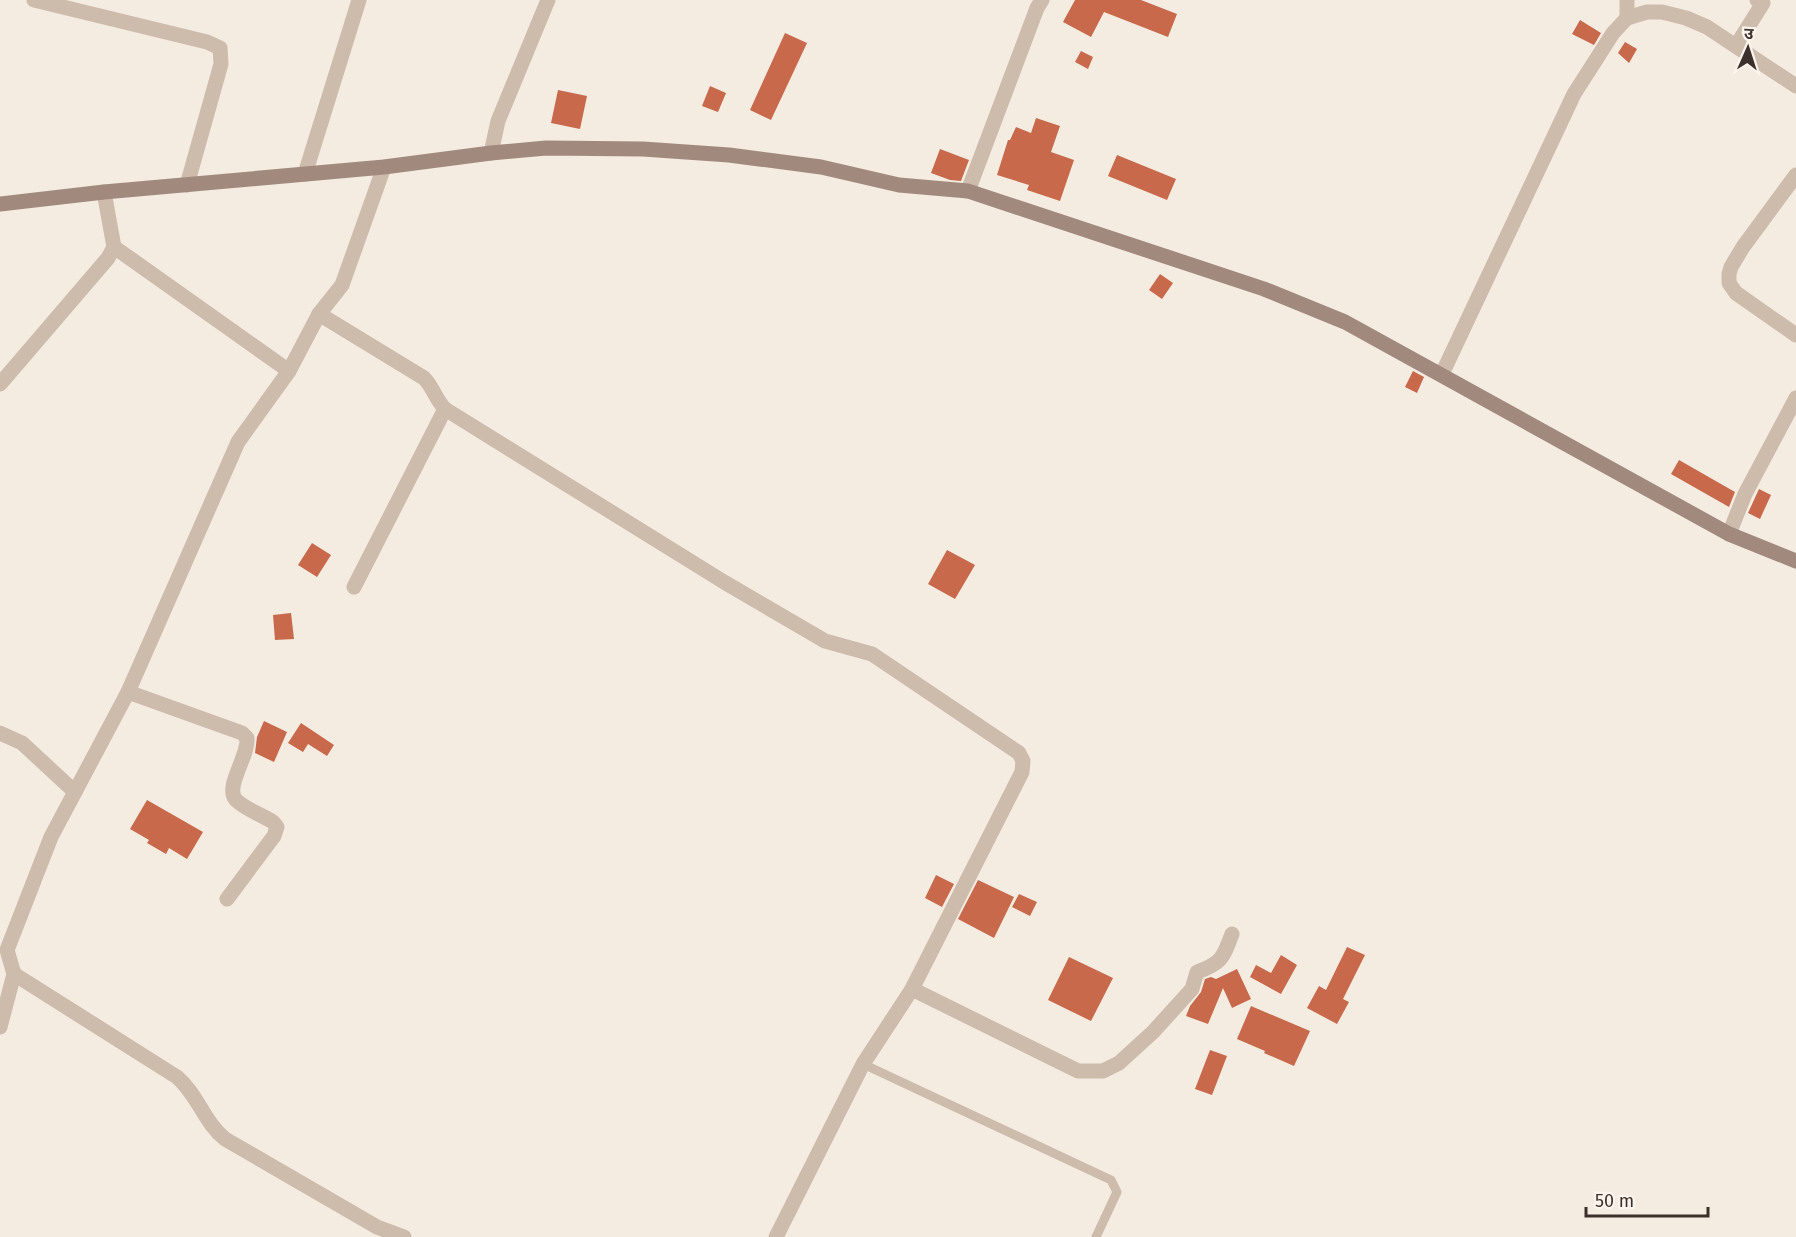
<svg xmlns="http://www.w3.org/2000/svg" width="1796" height="1237" viewBox="0 0 1796 1237" font-family="'Fira Sans','Noto Sans Devanagari',sans-serif">
<rect width="100%" height="100%" fill="#f4ebe1"/>
<!-- building -->
<g fill="#c8694b">
<path d="M1075,0H1141L1177,14L1168,37L1104,12L1091,37L1063,22Z"/>
<path d="M1580,20L1601,33L1594,45L1572,34Z"/>
<path d="M785,33L807,43L771,120L750,110Z"/>
<path d="M1625,42L1637,49L1629,63L1618,53Z"/>
<path d="M1081,51L1093,57L1088,69L1075,62Z"/>
<path d="M710,86L726,93L718,112L702,106Z"/>
<path d="M558,90L587,96L580,129L551,123Z"/>
<path d="M1036,118L1060,126L1051,152L1074,160L1060,201L1027,190L1029,185L997,175L1008,140H1010L1016,127L1031,133Z"/>
<path d="M940,149L969,160L961,181L950,180L931,173Z"/>
<path d="M1117,155L1176,179L1167,200L1108,176Z"/>
<path d="M1160,274L1173,283L1162,299L1149,290Z"/>
<path d="M1413,371L1424,377L1417,393L1405,387Z"/>
<path d="M1679,460L1735,492L1729,507L1671,474Z"/>
<path d="M1759,489L1771,495L1760,519L1748,513Z"/>
<path d="M312,543L331,555L317,577L298,565Z"/>
<path d="M947,550L975,565L955,599L928,584Z"/>
<path d="M291,613L294,639L275,640L273,615Z"/>
<path d="M264,721L287,732L274,762L255,753L257,737Z"/>
<path d="M301,723L334,745L327,756L308,744L303,752L288,743Z"/>
<path d="M147,800L203,832L187,859L169,848L166,854L147,843L149,840L130,829Z"/>
<path d="M936,875L954,884L942,907L925,898Z"/>
<path d="M978,880L1014,897L994,938L958,919Z"/>
<path d="M1019,894L1037,902L1030,916L1012,907Z"/>
<path d="M1347,947L1365,955L1343,999L1349,1002L1337,1024L1307,1008L1319,986L1326,990Z"/>
<path d="M1281,955L1297,965L1281,994L1250,977L1256,965L1271,973Z"/>
<path d="M1069,957L1113,978L1091,1021L1048,1000Z"/>
<path d="M1237,969L1251,999L1232,1008L1223,988L1208,1024L1186,1016L1190,1006L1201,992L1205,979L1211,977L1216,979Z"/>
<path d="M1251,1006L1310,1031L1294,1066L1264,1053L1265,1051L1237,1039Z"/>
<path d="M1210,1050L1227,1056L1212,1095L1195,1089Z"/>
</g>
<g fill="none" stroke-linecap="round" stroke-linejoin="round">
<!-- lane -->
<path stroke="#cdbbac" stroke-width="9" d="M863,1064L1111,1180L1117,1192L1096,1237"/>
<!-- street -->
<g stroke="#cdbbac" stroke-width="15">
<path d="M34,0L207,42L220,48L221,64L187,185"/>
<path d="M1627,0V18"/>
<path d="M1736,46L1763,3L1757,0"/>
<path d="M491,153L498,121L548,0"/>
<path d="M305,174L359,0"/>
<path d="M1796,175L1743,247L1731,267L1729,274V283L1736,293L1796,335"/>
<path d="M968,191L1037,8L1042,0"/>
<path d="M114,247L289,371"/>
<path d="M319,314L424,378C433,387 436,400 445,409L724,582L825,641L872,654L1019,753L1023,761L1022,772L912,989L863,1064L776,1237"/>
<path d="M1442,374L1574,94L1613,33L1627,18L1647,12H1662L1686,18L1707,27L1796,86"/>
<path d="M0,384L108,258L114,247L104,192"/>
<path d="M1729,534L1745,494L1796,398"/>
<path d="M354,587L445,409"/>
<path d="M128,692L242,733L247,738C249,756 224,787 236,800C245,809 262,815 273,822L277,827L274,836L227,899"/>
<path d="M0,733L22,743L75,792"/>
<path d="M14,974L177,1077C198,1095 204,1122 225,1139L377,1227L404,1237"/>
<path d="M912,989L1078,1071H1103L1119,1063L1153,1032L1192,989L1197,972C1222,963 1223,958 1232,934"/>
<path d="M0,1027L14,974L7,950L51,837L128,692L238,442L289,371L319,314L342,285L384,167"/>
</g>
<!-- secondary -->
<path stroke="#a18a7d" stroke-width="15" d="M0,204L104,192L384,167L491,153L546,148L643,149L729,155L821,167L899,185L968,191L1264,289L1345,322L1729,534L1796,561"/>
</g>
<!-- north arrow -->
<g transform="translate(1748 48) rotate(3)" stroke="#fbf5ee" stroke-width="4.5" paint-order="stroke">
<path d="M0-4.5L10 22L0 15L-10 22Z" fill="#3b302b"/>
<text y="-9" font-size="16" font-weight="bold" text-anchor="middle" fill="#3b302b">उ</text>
</g>
<!-- scale -->
<path d="M1586 1207v9h122v-9" fill="none" stroke="#3b302b" stroke-width="3"/>
<text x="1595" y="1207" font-size="18" fill="#3b302b" stroke="#fbf5ee" stroke-width="4.5" paint-order="stroke">50 m</text>
</svg>
